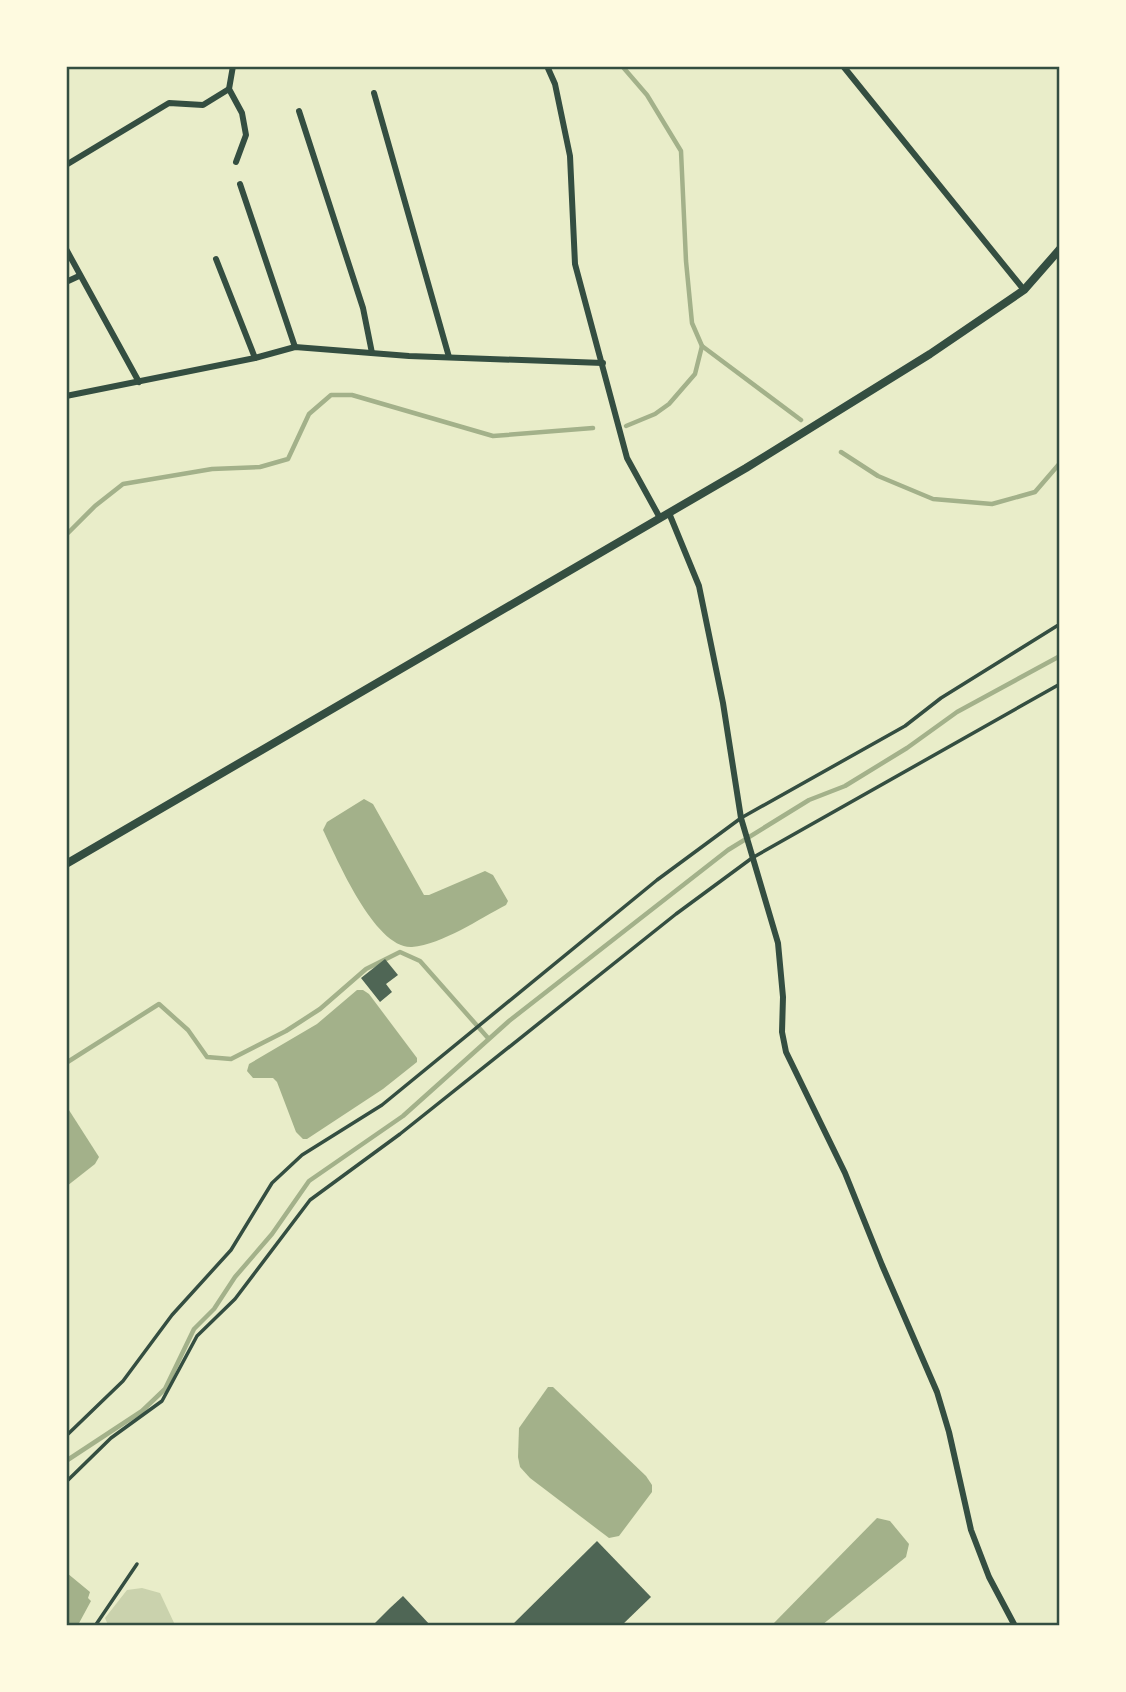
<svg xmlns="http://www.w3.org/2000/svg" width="1126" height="1692" viewBox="0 0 1126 1692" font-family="Inter,sans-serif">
<rect width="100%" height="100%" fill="#e9edc9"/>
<!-- green -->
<path fill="#cad2ad" d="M142,1588L160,1593L175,1625H108L105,1618L127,1590Z"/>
<!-- water -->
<g fill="#a3b18a">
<path d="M364,799L373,804L424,895H429L485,871L493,875L508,901L506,905C479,919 443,944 412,947C375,949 337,859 323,830L327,822Z"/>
<path d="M357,990H363L369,994L417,1058V1062L383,1089L307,1139H303L296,1132L277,1082L273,1078H253L247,1071L249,1064L317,1024Z"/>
<path d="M67,1107L99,1157L95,1164L67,1186Z"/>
<path d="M548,1387H553L646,1476L652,1485V1492L619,1536L609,1538L530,1478L520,1467L518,1457L519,1428Z"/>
<path d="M877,1518L890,1521L909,1544L906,1557L822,1625H772Z"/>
<path d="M67,1573L90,1592L88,1598L91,1601L78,1625H67Z"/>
</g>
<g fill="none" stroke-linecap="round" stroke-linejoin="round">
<!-- stream -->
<g stroke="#a3b18a" stroke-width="4.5">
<path d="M622,66L647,95L681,151L686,261L692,323L702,346L801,420"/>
<path d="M626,426L655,414L669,404L695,374L702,346"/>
<path d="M841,452L878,476L933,499L992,504L1035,492L1060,463"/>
<path d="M66,535L95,506L123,484L212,469L260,467L288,459L309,414L331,395H352L493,436L593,428"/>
<path d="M66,1063L159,1004L188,1030L207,1057L231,1059L286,1031L320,1009L366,969L400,952L420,961L488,1038"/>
<path d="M66,1461L142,1411L165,1389L194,1329L214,1309L235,1277L272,1234L309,1181L403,1116L509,1021L728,850L809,800L845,786L907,748L957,712L1060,656"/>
</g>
</g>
<!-- building -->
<g fill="#4f6655">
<path d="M385,959L398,975L386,984L392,992L380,1002L361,978Z"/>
<path d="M597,1541L651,1597L621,1626H511Z"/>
<path d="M403,1596L431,1626H372L390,1608Z"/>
</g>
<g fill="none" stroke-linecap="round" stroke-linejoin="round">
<!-- service -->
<g stroke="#344e41" stroke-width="3.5">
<path d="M66,1436L123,1381L172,1315L231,1250L272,1183L302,1155L382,1105L657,880L741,818L905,726L941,698L1060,624"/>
<path d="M66,1482L111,1438L162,1401L197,1336L235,1299L310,1200L400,1134L676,914L752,858L1060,684"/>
<path d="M95,1626L137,1564"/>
</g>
<!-- minor -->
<g stroke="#344e41" stroke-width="6">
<path d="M233,66L229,89L242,113L246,135L236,162"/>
<path d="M547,66L555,84L570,156L575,264L627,458L660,518"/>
<path d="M843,66L1024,290"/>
<path d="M374,93L449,357"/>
<path d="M299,111L363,308L372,353"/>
<path d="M66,165L169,103L203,105L229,89"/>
<path d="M240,184L295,347"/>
<path d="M66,249L139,382"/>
<path d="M216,259L255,358"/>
<path d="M66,282L79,276"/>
<path d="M66,396L255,358L295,347L409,356L603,363"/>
<path d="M669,513L699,586L723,703L741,818L778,943L783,997L782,1032L786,1052L845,1173L882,1265L937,1392L949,1432L971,1530L989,1577L1015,1626"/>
</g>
<!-- tertiary -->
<path stroke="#344e41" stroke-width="8" d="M66,864L746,468L930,354L1024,290L1060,249"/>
</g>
<!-- border -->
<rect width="1126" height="1692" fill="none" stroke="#fefae0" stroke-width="136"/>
<rect x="68" y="68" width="990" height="1556" fill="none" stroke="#344e41" stroke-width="2.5"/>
</svg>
